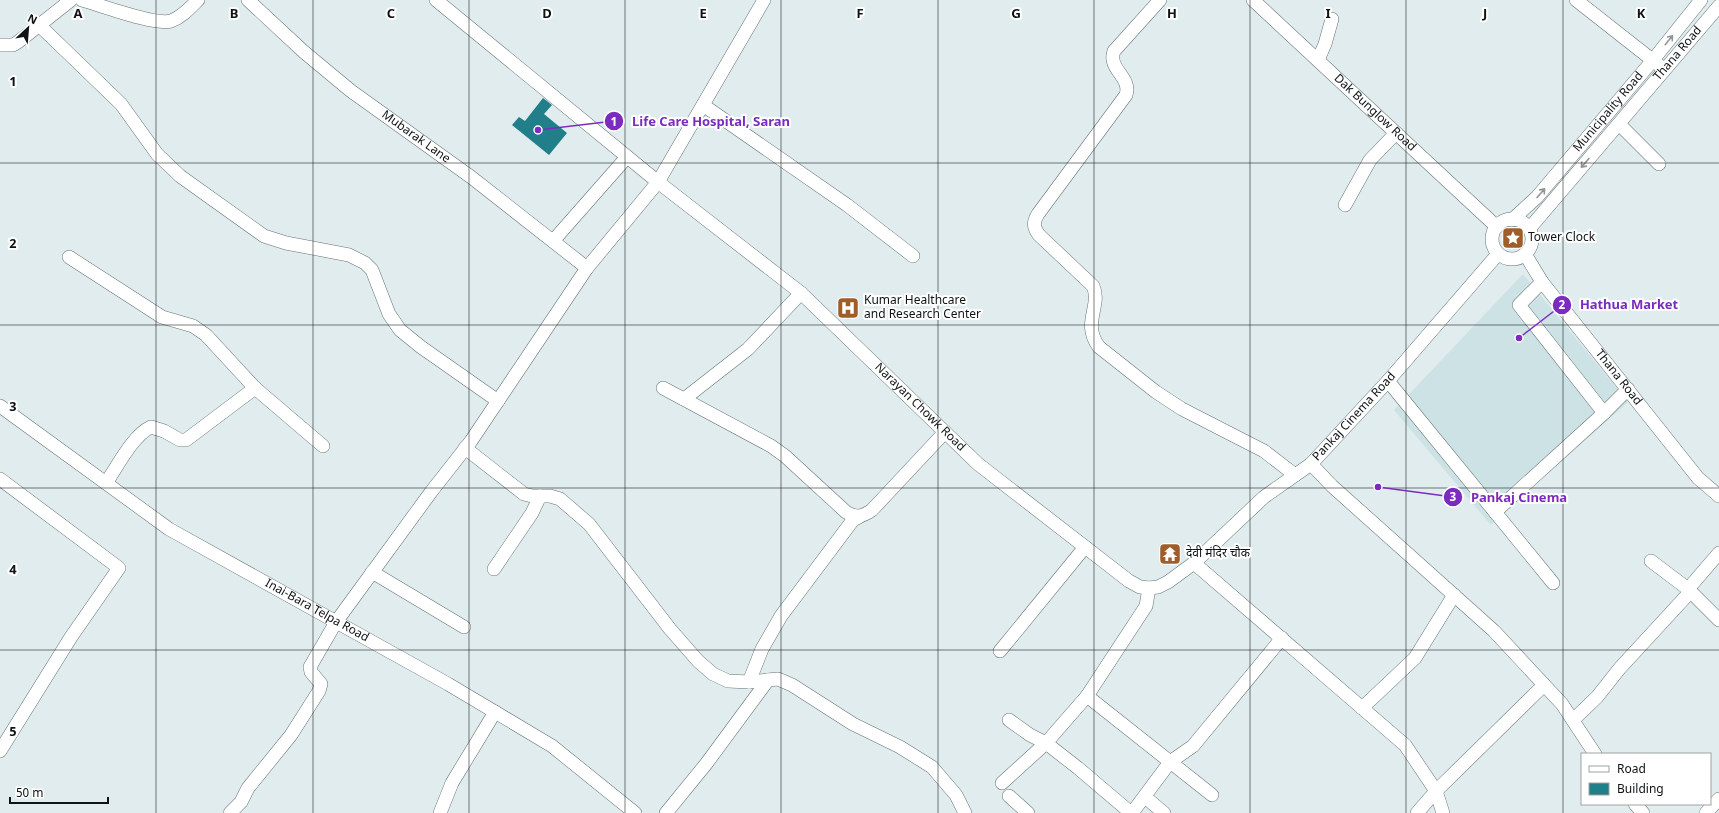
<svg xmlns="http://www.w3.org/2000/svg" width="1719" height="813" viewBox="0 0 1719 813" font-family="Georgia,'Noto Sans Devanagari',serif">
<rect width="100%" height="100%" fill="#e0ecee"/>
<!-- built -->
<path fill="#cde2e5" d="M1523,274L1628,402L1491,525L1394,410Z"/>
<!-- building -->
<g fill="#207f89">
<path d="M543,98L552,105L544,114L567,133L549,155L512,125L519,117L525,121Z"/>
<path d="M849,299L858,307L849,319L839,312Z"/>
</g>
<g fill="none" stroke-linecap="round" stroke-linejoin="round">
<!-- minor casing -->
<g stroke="#687374" stroke-width="14">
<g id="minor">
<path d="M82,0C100,5 156,26 171,21C182,17 190,8 198,0"/>
<path id="s1" d="M248,0L304,52L351,91L471,177L587,268"/>
<path id="s2" d="M436,0L658,182L801,293L978,464L1129,581L1140,587L1149,588L1158,587L1168,582L1194,563L1264,497L1311,464L1388,381L1498,254"/>
<path d="M1160,0L1114,51C1107,69 1132,77 1126,95L1038,214C1033,222 1033,227 1039,235L1093,286C1102,306 1081,323 1099,347L1156,392L1182,409L1264,451L1295,475"/>
<path id="s3" d="M1253,0L1497,227"/>
<path d="M1576,0L1660,66"/>
<path d="M39,25L121,104L157,154L180,176L264,236L286,243L349,255L365,263L372,270L389,314L400,330L421,347L498,401"/>
<path d="M0,45H13L18,42L71,0"/>
<path d="M1318,60L1325,44L1332,19"/>
<path d="M703,105L847,205L913,256"/>
<path d="M1619,124L1659,164"/>
<path d="M1345,205L1370,160L1396,133"/>
<circle cx="1512" cy="239" r="20"/>
<path id="s4" d="M1512,220L1537,197L1653,60L1701,0"/>
<path id="s5" d="M1529,229L1719,6"/>
<path d="M553,241L627,157"/>
<path id="s6" d="M1525,254L1542,282L1698,478L1719,496"/>
<path d="M69,257L162,317L193,326L206,335L255,388L323,446"/>
<path d="M1542,282L1519,305L1604,413L1628,389"/>
<path d="M1388,381L1553,583"/>
<path d="M663,388L771,446L785,456L846,512C856,518 862,517 872,510L945,432"/>
<path d="M684,399L748,349L801,293"/>
<path id="s7" d="M0,406L169,529L448,684L552,746L635,813"/>
<path d="M465,448L524,494L532,496H550L560,499L589,524L670,629L698,661L713,674L728,681L749,682L778,679L792,685L853,724L900,747L932,767L956,795L965,813"/>
<path d="M1311,464L1332,486L1494,631L1562,704L1595,754"/>
<path d="M0,479L119,568L71,637L0,751"/>
<path d="M106,483C117,467 133,435 151,427L164,431L180,440H186L255,388"/>
<path d="M1495,512L1604,413"/>
<path d="M1651,561L1688,589L1719,620"/>
<path d="M1194,563L1405,745L1436,791L1443,813"/>
<path d="M494,569L532,513L540,496"/>
<path d="M372,572L464,627"/>
<path d="M1688,589L1719,553"/>
<path d="M1000,651L1085,547"/>
<path d="M749,682L762,649L781,616L853,520L859,517"/>
<path d="M1087,696L1212,795"/>
<path d="M1362,708L1415,658L1454,595"/>
<path d="M1009,720L1030,735L1046,743L1078,768L1131,813"/>
<path d="M1573,720L1597,697L1620,668L1691,591"/>
<path d="M1002,783L1046,743L1087,696L1146,606L1149,588"/>
<path d="M1009,796L1028,813"/>
<path d="M1145,797L1164,813"/>
<path d="M1635,804L1643,813"/>
<path d="M230,813L241,802L248,788L291,735L319,691L321,684L311,672L310,667L336,622L431,492L471,441L587,268L658,182L764,0"/>
<path d="M440,813L452,783L495,712"/>
<path d="M666,813L706,764L768,680"/>
<path d="M1132,813L1170,762L1193,746L1282,638"/>
<path d="M1417,813L1436,791L1544,685"/>
<path d="M1706,813L1719,799"/>
</g>
</g>
<!-- minor -->
<use href="#minor" stroke="#fff" stroke-width="13"/>
</g>
<!-- one-way arrows -->
<defs><path id="oneway-shaft" d="M-6 0H5M1.5-3L5.5 0L1.5 3" fill="none" stroke-width="1.6" stroke-linecap="round" stroke-linejoin="round"/></defs>
<g stroke="#939595">
<use href="#oneway-shaft" transform="translate(1669 40) rotate(-51)"/>
<use href="#oneway-shaft" transform="translate(1585 163) rotate(131)"/>
<use href="#oneway-shaft" transform="translate(1541 193) rotate(-49)"/>
</g>
<!-- grid -->
<path fill="none" stroke="#0f1314" stroke-width="1" stroke-opacity="0.55" d="M156,0V813M313,0V813M469,0V813M625,0V813M781,0V813M938,0V813M1094,0V813M1250,0V813M1406,0V813M1563,0V813M0,163H1719M0,325H1719M0,488H1719M0,650H1719"/>
<!-- icons -->
<defs>
<g id="sight-square" transform="scale(1.15)"><rect x="-9" y="-9" width="18" height="18" rx="4" fill="#9f5d29" stroke="#fff"/><path d="M0-6L1.8-2.2L6-1.7L2.9 1.2L3.7 5.4L0 3.3L-3.7 5.4L-2.9 1.2L-6-1.7L-1.8-2.2Z" fill="#fff"/></g>
<g id="hospital-square" transform="scale(1.15)"><rect x="-9" y="-9" width="18" height="18" rx="4" fill="#9f5d29" stroke="#fff"/><path d="M-5-5h3v3.5h4V-5h3V5h-3V1.5h-4V5h-3Z" fill="#fff"/></g>
<g id="temple-square" transform="scale(1.15)"><rect x="-9" y="-9" width="18" height="18" rx="4" fill="#9f5d29" stroke="#fff"/><path d="M0-6L5-2H3V0L6.5 2.5H4V6H1.5V3h-3V6H-4V2.5H-6.5L-3 0V-2H-5Z" fill="#fff"/></g>
</defs>
<g fill-rule="evenodd">
<use href="#sight-square" x="1513" y="238"/>
<use href="#hospital-square" x="848" y="308"/>
<use href="#temple-square" x="1170" y="554"/>
</g>
<g text-anchor="middle" dominant-baseline="central" stroke-width="4" stroke-linejoin="round" paint-order="stroke">
<!-- street labels -->
<g font-size="12" fill="#0f1314" stroke="#fff">
<text stroke="none"><textPath href="#s5" startOffset="230">Thana Road</textPath></text>
<text stroke="none"><textPath href="#s4" startOffset="145">Municipality Road</textPath></text>
<text stroke="none"><textPath href="#s3" startOffset="166">Dak Bunglow Road</textPath></text>
<text stroke="none"><textPath href="#s1" startOffset="217">Mubarak Lane</textPath></text>
<text stroke="none"><textPath href="#s6" startOffset="155">Thana Road</textPath></text>
<text stroke="none"><textPath href="#s2" startOffset="633">Narayan Chowk Road</textPath></text>
<text stroke="none"><textPath href="#s2" startOffset="1197">Pankaj Cinema Road</textPath></text>
<text stroke="none"><textPath href="#s7" startOffset="378">Inai-Bara Telpa Road</textPath></text>
</g>
<!-- poi labels -->
<g font-size="12" fill="#0f1314" stroke="#fff" text-anchor="start">
<text x="1528" y="238">Tower Clock</text>
<text x="864" y="301">Kumar Healthcare<tspan x="864" dy="14">and Research Center</tspan></text>
<text x="1186" y="554">देवी मंदिर चौक</text>
</g>
</g>
<g font-size="13" text-anchor="middle" font-weight="bold" fill="#0f1314" stroke="#fff" stroke-width="4" stroke-linejoin="round" paint-order="stroke">
<text x="78" y="18">A</text>
<text x="234" y="18">B</text>
<text x="391" y="18">C</text>
<text x="547" y="18">D</text>
<text x="703" y="18">E</text>
<text x="860" y="18">F</text>
<text x="1016" y="18">G</text>
<text x="1172" y="18">H</text>
<text x="1328" y="18">I</text>
<text x="1485" y="18">J</text>
<text x="1641" y="18">K</text>
<text x="13" y="86">1</text>
<text x="13" y="248">2</text>
<text x="13" y="411">3</text>
<text x="13" y="574">4</text>
<text x="13" y="736">5</text>
</g>
<!-- callouts -->
<path fill="none" stroke="#7b2cbf" stroke-width="1.5" d="M538 130L614 121M1519 338L1562 305M1378 487L1453 497"/>
<g fill="#7b2cbf" stroke="#fff" stroke-width="1.5">
<circle cx="538" cy="130" r="4"/>
<circle cx="1519" cy="338" r="4"/>
<circle cx="1378" cy="487" r="4"/>
<circle cx="614" cy="121" r="10"/>
<circle cx="1562" cy="305" r="10"/>
<circle cx="1453" cy="497" r="10"/>
</g>
<g font-size="12" text-anchor="middle" font-weight="bold" fill="#fff">
<text x="614" y="126">1</text>
<text x="1562" y="309">2</text>
<text x="1453" y="501">3</text>
</g>
<g font-size="13" text-anchor="middle" font-weight="bold" fill="#7b2cbf" stroke="#fff" stroke-width="4" stroke-linejoin="round" paint-order="stroke">
<text x="711" y="126">Life Care Hospital, Saran</text>
<text x="1629" y="309">Hathua Market</text>
<text x="1519" y="502">Pankaj Cinema</text>
</g>
<!-- legend -->
<rect x="1581" y="753" width="130" height="52" fill="#ffffff" stroke="#9fa1a1"/>
<rect x="1589" y="766" width="20" height="6" fill="#ffffff" stroke="#9fa1a1"/>
<text x="1617" y="773" font-size="12" fill="#0f1314">Road</text>
<rect x="1589" y="783" width="20" height="12" fill="#207f89" stroke="#9fa1a1"/>
<text x="1617" y="793" font-size="12" fill="#0f1314">Building</text>
<!-- north arrow -->
<g transform="translate(28 28) rotate(26)" stroke="#ffffff" stroke-width="3" paint-order="stroke">
<path d="M0-3L7 15L0 10L-7 15Z" fill="#0f1314"/>
<text y="-6" font-size="11" font-weight="bold" text-anchor="middle" fill="#0f1314">N</text>
</g>
<!-- scale -->
<path d="M10 797v6h98v-6" fill="none" stroke="#0f1314" stroke-width="2"/>
<text x="16" y="797" font-size="12" fill="#0f1314" stroke="#ffffff" stroke-width="3" paint-order="stroke">50 m</text>
</svg>
